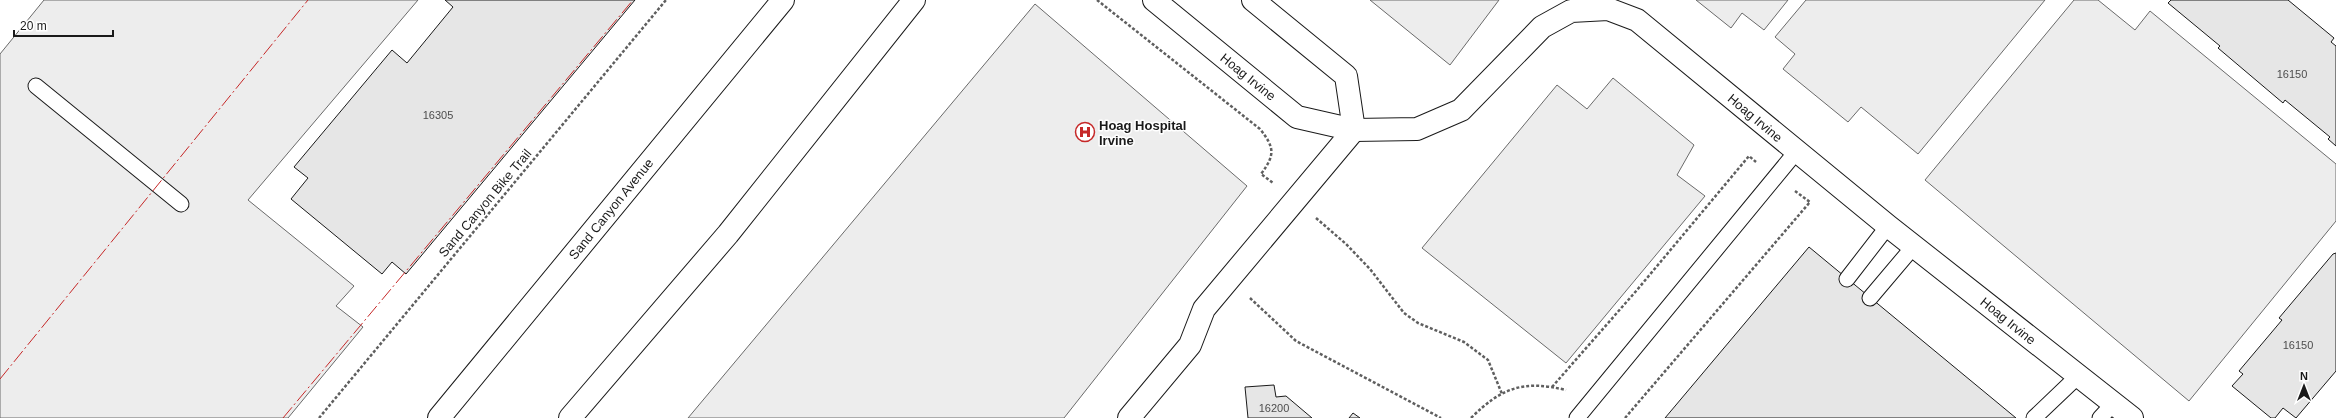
<svg xmlns="http://www.w3.org/2000/svg" width="2336" height="418" viewBox="0 0 2336 418" font-family="Helvetica,sans-serif">
<rect width="100%" height="100%" fill="#fff"/>
<!-- parking -->
<g fill="#ededed" stroke="#6a6a6a">
<path d="M44,0H418L248,200L354,286L336,306L363,327L288,418H0V54Z"/>
<path d="M1370,0H1499L1450,65Z"/>
<path d="M1696,0H1788L1764,30L1742,13L1731,28Z"/>
<path d="M1806,0H2045L1918,154L1861,107L1848,122L1783,69L1795,54L1775,37Z"/>
<path d="M2074,0H2098L2135,30L2150,11L2336,164V221L2189,401L1925,180Z"/>
<path d="M1035,4L1247,186L1064,418H688Z"/>
<path d="M1613,78L1694,145L1677,175L1705,196L1566,363L1422,248L1557,85L1587,109Z"/>
</g>
<!-- building -->
<g fill="#e6e6e6" stroke="#1a1a1a">
<path d="M445,0H635L406,274L392,262L382,274L291,199L308,178L294,167L392,50L407,63L453,7Z"/>
<path d="M2171,0H2288L2334,38L2331,42L2336,46V146L2328,139L2330,137L2285,100L2283,103L2218,48L2220,46L2168,3Z"/>
<path d="M1809,247L2016,418H1665Z"/>
<path d="M2336,253V371L2296,418L2283,408L2275,418H2271L2232,386L2243,374L2239,371L2282,320L2279,318L2333,254Z"/>
<path d="M1274,385L1276,397L1286,396L1312,418H1248L1245,387Z"/>
<path d="M1353,413L1360,418H1349Z"/>
</g>
<g fill="none" stroke-linecap="round" stroke-linejoin="round">
<!-- service casing -->
<g stroke="#1a1a1a" stroke-width="17">
<g id="service">
<path d="M36,86L181,204"/>
<path d="M1847,279L1888,226"/>
<path d="M1870,298L1914,246"/>
<path d="M1577,418L1796,152"/>
<path d="M2034,418L2077,377"/>
<path d="M2100,418L2113,404"/>
</g>
</g>
<!-- minor casing -->
<g stroke="#1a1a1a" stroke-width="24">
<g id="minor">
<path d="M1154,0L1297,117L1354,130L1417,129L1461,110L1542,27L1571,11L1608,9L1637,20L1888,226L2132,418"/>
<path d="M1253,0L1346,76L1354,130"/>
<path d="M1129,418L1190,345L1204,309L1354,130"/>
</g>
</g>
<!-- secondary casing -->
<g stroke="#1a1a1a" stroke-width="24">
<g id="secondary">
<path d="M439,418L783,0"/>
<path d="M570,418L728,234L914,0"/>
</g>
</g>
<!-- path -->
<g stroke="#5f5f5f" stroke-width="2.5" stroke-dasharray="3 2" stroke-linecap="butt">
<path d="M1097,0L1260,129C1275,148 1275,155 1261,174L1273,183"/>
<path d="M1316,218L1346,244L1370,269L1404,313L1418,323L1464,342L1488,360L1502,394"/>
<path d="M1250,298L1296,341L1441,418"/>
<path d="M1552,387L1637,290L1749,156L1756,162"/>
<path d="M319,418L666,0"/>
<path d="M1471,418C1502,387 1524,380 1566,390"/>
<path d="M1625,418L1810,202L1795,191"/>
</g>
<!-- service -->
<use href="#service" stroke="#fff" stroke-width="15"/>
<!-- minor -->
<use href="#minor" stroke="#fff" stroke-width="22"/>
<!-- secondary -->
<use href="#secondary" stroke="#fff" stroke-width="22"/>
<!-- power -->
<g stroke="#c62828" stroke-width="1" stroke-dasharray="14 3 2 3" stroke-linecap="butt">
<path d="M0,379L308,0"/>
<path d="M283,418L633,0"/>
</g>
</g>
<!-- icons -->
<defs>
<g id="hospital-ring" transform="scale(1)"><circle r="9.5" fill="#fff" stroke="#c62828" stroke-width="1.5"/><path d="M-5-5h3v3.5h4V-5h3V5h-3V1.5h-4V5h-3Z" fill="#c62828"/></g>
</defs>
<g fill-rule="evenodd">
<use href="#hospital-ring" x="1085" y="132"/>
</g>
<g text-anchor="middle" dominant-baseline="central" stroke-width="3" stroke-linejoin="round" paint-order="stroke">
<!-- number labels -->
<g font-size="11" fill="#4d4d4d">
<text x="2292" y="74">16150</text>
<text x="438" y="115">16305</text>
<text x="2298" y="345">16150</text>
<text x="1274" y="408">16200</text>
</g>
<!-- street labels -->
<g font-size="13" fill="#1a1a1a" stroke="#fff">
<text transform="translate(1248 77) rotate(39)">Hoag Irvine</text>
<text transform="translate(1755 118) rotate(40)">Hoag Irvine</text>
<text transform="translate(485 203) rotate(-50)">Sand Canyon Bike Trail</text>
<text transform="translate(611 209) rotate(-51)">Sand Canyon Avenue</text>
<text transform="translate(2008 321) rotate(39)">Hoag Irvine</text>
</g>
<!-- poi labels -->
<g font-size="13" font-weight="bold" fill="#1a1a1a" stroke="#fff" text-anchor="start">
<text x="1099" y="125">Hoag Hospital<tspan x="1099" dy="15">Irvine</tspan></text>
</g>
</g>
<!-- north arrow -->
<g transform="translate(2304 386)" stroke="#ffffff" stroke-width="3" paint-order="stroke">
<path d="M0-3L7 15L0 10L-7 15Z" fill="#1a1a1a"/>
<text y="-6" font-size="11" font-weight="bold" text-anchor="middle" fill="#1a1a1a">N</text>
</g>
<!-- scale -->
<path d="M14 30v6h99v-6" fill="none" stroke="#1a1a1a" stroke-width="2"/>
<text x="20" y="30" font-size="12" fill="#1a1a1a" stroke="#ffffff" stroke-width="3" paint-order="stroke">20 m</text>
</svg>
